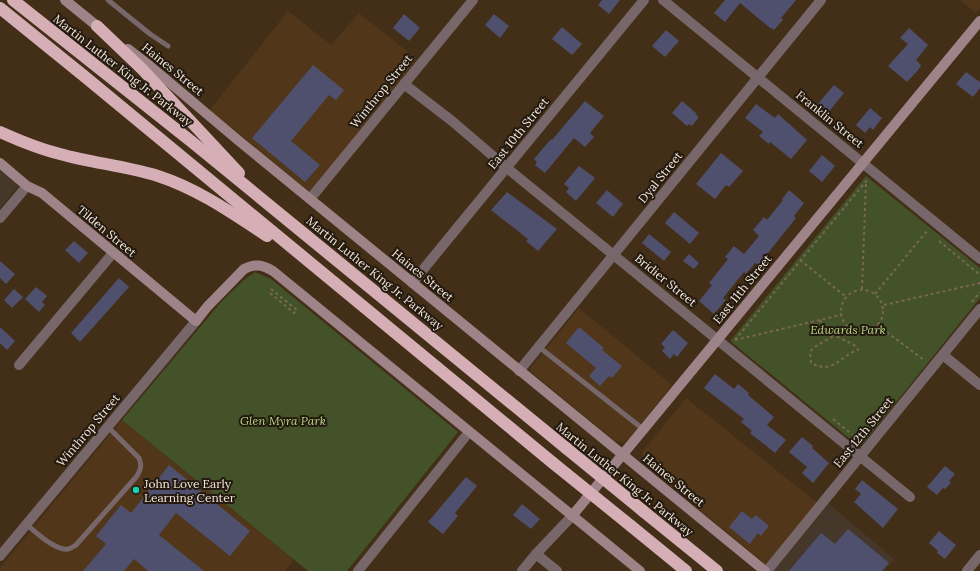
<svg xmlns="http://www.w3.org/2000/svg" width="980" height="571" viewBox="0 0 980 571" font-family="Lora,serif">
<rect width="100%" height="100%" fill="#432e18"/>
<!-- built -->
<g fill="#51361a">
<path d="M960,0H980V8L976,13Z"/>
<path d="M288,11L331,45L359,13L417,59L310,192L210,110Z"/>
<path d="M579,308L672,385L632,435L627,440L623,442L615,441L529,370Z"/>
<path d="M686,398L825,509L774,571L646,465L642,456V452Z"/>
<path d="M122,420L294,560L285,571H0V568Z"/>
</g>
<!-- industrial -->
<g fill="#46372b">
<path d="M0,169L19,185L0,208Z"/>
<path d="M829,504L894,559L884,571H774Z"/>
</g>
<!-- green -->
<g fill="#435229">
<path d="M866,176L980,268V298L860,447L730,341Z"/>
<path d="M255,272L271,279L458,432L347,571H308L122,420L222,301L244,280Z"/>
</g>
<!-- building -->
<g fill="#4f506d">
<path d="M602,0H620L609,14L598,5Z"/>
<path d="M725,0H796L781,18L783,20L774,30L771,28H770L740,3L725,22L714,13Z"/>
<path d="M404,14L420,28L409,41L393,28Z"/>
<path d="M494,14L509,26L500,38L485,25Z"/>
<path d="M562,27L582,44L572,55L552,39Z"/>
<path d="M909,28L928,45L916,60L921,65L919,69L907,82L888,66L908,44L900,38Z"/>
<path d="M666,30L679,41L665,57L652,46Z"/>
<path d="M313,65L344,90L336,100L329,95L291,141L320,165L305,182L252,138Z"/>
<path d="M966,72L980,82V88L973,97L956,84Z"/>
<path d="M834,85L844,93L827,114L817,105Z"/>
<path d="M585,101L604,116L590,133L594,137L585,147L574,138L545,173L535,165L537,162L534,159L551,139L552,140Z"/>
<path d="M682,101L697,114L696,115L699,117L692,126L689,124L687,126L672,113Z"/>
<path d="M756,104L775,118L778,114L807,140L791,159L770,142L769,144L759,136L763,132L745,118Z"/>
<path d="M870,108L882,118L873,130L870,127L865,133L856,125Z"/>
<path d="M721,153L743,171L729,187L726,185L715,199L696,184Z"/>
<path d="M822,155L835,166L822,182L809,171Z"/>
<path d="M579,166L595,178L576,201L566,192L569,188L564,184Z"/>
<path d="M607,190L623,204L613,217L596,203Z"/>
<path d="M789,190L804,203L794,216L796,218L764,258L768,261L762,268L755,263L746,274L744,272L723,298L726,300L714,314L699,301L712,285L709,283L728,259L725,257L734,246L744,254L759,236L753,230L764,217L767,220L783,200L782,199Z"/>
<path d="M507,192L557,229L538,251L526,241L528,239L491,210Z"/>
<path d="M674,212L699,233L690,244L665,223Z"/>
<path d="M649,234L671,252L664,261L642,243Z"/>
<path d="M74,241L88,253L79,263L65,250Z"/>
<path d="M689,254L699,263L694,269L683,261Z"/>
<path d="M0,261L15,274L6,284L0,278Z"/>
<path d="M119,278L129,287L80,342L71,333Z"/>
<path d="M36,287L47,296L42,302L45,305L39,312L25,299Z"/>
<path d="M14,289L23,297L12,308L4,300Z"/>
<path d="M0,327L15,341L7,350L0,343Z"/>
<path d="M579,327L604,348L602,350L622,366L612,378L609,376L600,386L589,376L596,368L566,343Z"/>
<path d="M673,330L688,343L677,357L674,354L670,359L662,351L665,347L661,344Z"/>
<path d="M715,374L734,389L738,384L749,393L748,395L774,417L767,425L786,440L775,453L750,433L752,431L741,422L744,419L704,388Z"/>
<path d="M802,437L813,446L812,448L829,463L813,483L802,473L807,467L789,452Z"/>
<path d="M169,465L250,531L230,556L176,513L159,535L204,571H148L134,559L124,571H83L106,544L96,536L121,505L131,513Z"/>
<path d="M945,466L955,474L949,481L951,483L945,489L943,488L937,495L927,487Z"/>
<path d="M466,477L477,486L455,513L458,516L443,534L428,522Z"/>
<path d="M862,480L898,509L883,528L854,502L861,494L855,489Z"/>
<path d="M522,504L540,519L531,529L513,515Z"/>
<path d="M742,511L752,519L756,515L769,526L761,536L758,533L750,544L729,527Z"/>
<path d="M848,529L889,563L882,571H789L821,533L835,544Z"/>
<path d="M939,531L956,545L945,559L937,553L938,551L929,543Z"/>
</g>
<g fill="none" stroke-linecap="round" stroke-linejoin="round">
<!-- path -->
<g stroke="#7a6753" stroke-width="2" stroke-dasharray="3 3" stroke-linecap="butt">
<path d="M939,241L980,275"/>
<path d="M800,260L845,296"/>
<path d="M862,289L866,181"/>
<circle cx="862" cy="311" r="21"/>
<path d="M270,293L294,313L297,310L271,289"/>
<path d="M875,294L927,231"/>
<path d="M972,302L980,292"/>
<path d="M884,305L980,283"/>
<path d="M820,320C829,337 842,337 857,347L858,350C839,356 834,375 811,363L810,352L813,348L835,335"/>
<path d="M877,325L924,360"/>
<path d="M735,340L867,180"/>
<path d="M735,340L841,315"/>
<path d="M833,419L859,440L860,438"/>
</g>
<!-- lane -->
<g stroke="#77676a" stroke-width="5">
<path d="M108,0L150,34L168,46"/>
<path d="M539,347L643,429"/>
<path d="M27,525C36,532 55,551 68,549C71,549 74,546 76,545L137,476C141,469 142,465 139,458L108,427"/>
</g>
<!-- street -->
<g stroke="#77676a" stroke-width="10">
<path d="M663,0L980,259"/>
<path d="M404,84L452,121L507,168L910,497"/>
<path d="M310,199L473,0"/>
<path d="M0,218L27,186"/>
<path d="M412,283L644,0"/>
<path d="M943,355L980,385"/>
<path d="M19,365L113,253"/>
<path d="M519,371L821,0"/>
<path d="M536,554L557,571"/>
<path d="M0,556L196,321"/>
<path d="M358,571L469,432"/>
<path d="M522,571L536,554L572,516"/>
<path d="M767,571L980,309"/>
<path d="M967,571L980,555"/>
</g>
<!-- secondary -->
<g stroke="#9e8489" stroke-width="10">
<path d="M65,0L102,30"/>
<path d="M128,49L150,66L239,141L765,571"/>
<path d="M0,163L27,186L42,193L196,321L207,307L244,269C255,263 263,265 273,271L640,571"/>
<path d="M572,516L980,21"/>
</g>
<!-- highway -->
<g stroke="#d5aeb6" stroke-width="12">
<path d="M13,0L192,142L566,448"/>
<path d="M0,8L84,76L553,463"/>
<path d="M97,26L142,69L239,173"/>
<path d="M0,132C20,141 39,149 60,154C92,163 126,166 158,176C198,189 232,213 267,236"/>
<path d="M643,511L717,571"/>
<path d="M631,526L686,571"/>
</g>
<!-- highway-bridge -->
<g stroke="#d5aeb6" stroke-width="12">
<path d="M566,448L643,511"/>
<path d="M553,463L631,526"/>
</g>
</g>
<!-- markers -->
<circle fill="#17d5b3" stroke="#22190f" stroke-width="1.5" cx="136" cy="490" r="4"/>
<g text-anchor="middle" dominant-baseline="central" stroke-width="4" stroke-linejoin="round" paint-order="stroke">
<!-- street labels -->
<g font-size="12" fill="#f4e6d9" stroke="#22190f">
<text transform="translate(173 69) rotate(39)">Haines Street</text>
<text transform="translate(123 70) rotate(38)">Martin Luther King Jr. Parkway</text>
<text transform="translate(381 91) rotate(-51)">Winthrop Street</text>
<text transform="translate(830 119) rotate(39)">Franklin Street</text>
<text transform="translate(518 133) rotate(-51)">East 10th Street</text>
<text transform="translate(660 177) rotate(-51)">Dyal Street</text>
<text transform="translate(107 231) rotate(40)">Tilden Street</text>
<text transform="translate(375 273) rotate(39)">Martin Luther King Jr. Parkway</text>
<text transform="translate(423 275) rotate(39)">Haines Street</text>
<text transform="translate(666 280) rotate(39)">Bridier Street</text>
<text transform="translate(742 289) rotate(-51)">East 11th Street</text>
<text transform="translate(88 430) rotate(-50)">Winthrop Street</text>
<text transform="translate(863 432) rotate(-51)">East 12th Street</text>
<text transform="translate(625 479) rotate(39)">Martin Luther King Jr. Parkway</text>
<text transform="translate(674 480) rotate(39)">Haines Street</text>
</g>
<!-- park labels -->
<g font-size="12" font-style="italic" fill="#b7d685" stroke="#22190f">
<text x="848" y="329">Edwards Park</text>
<text x="283" y="420">Glen Myra Park</text>
</g>
<!-- poi labels -->
<g font-size="12" fill="#f4e6d9" stroke="#22190f" text-anchor="start">
<text x="144" y="483">John Love Early<tspan x="144" dy="14">Learning Center</tspan></text>
</g>
</g>
</svg>
